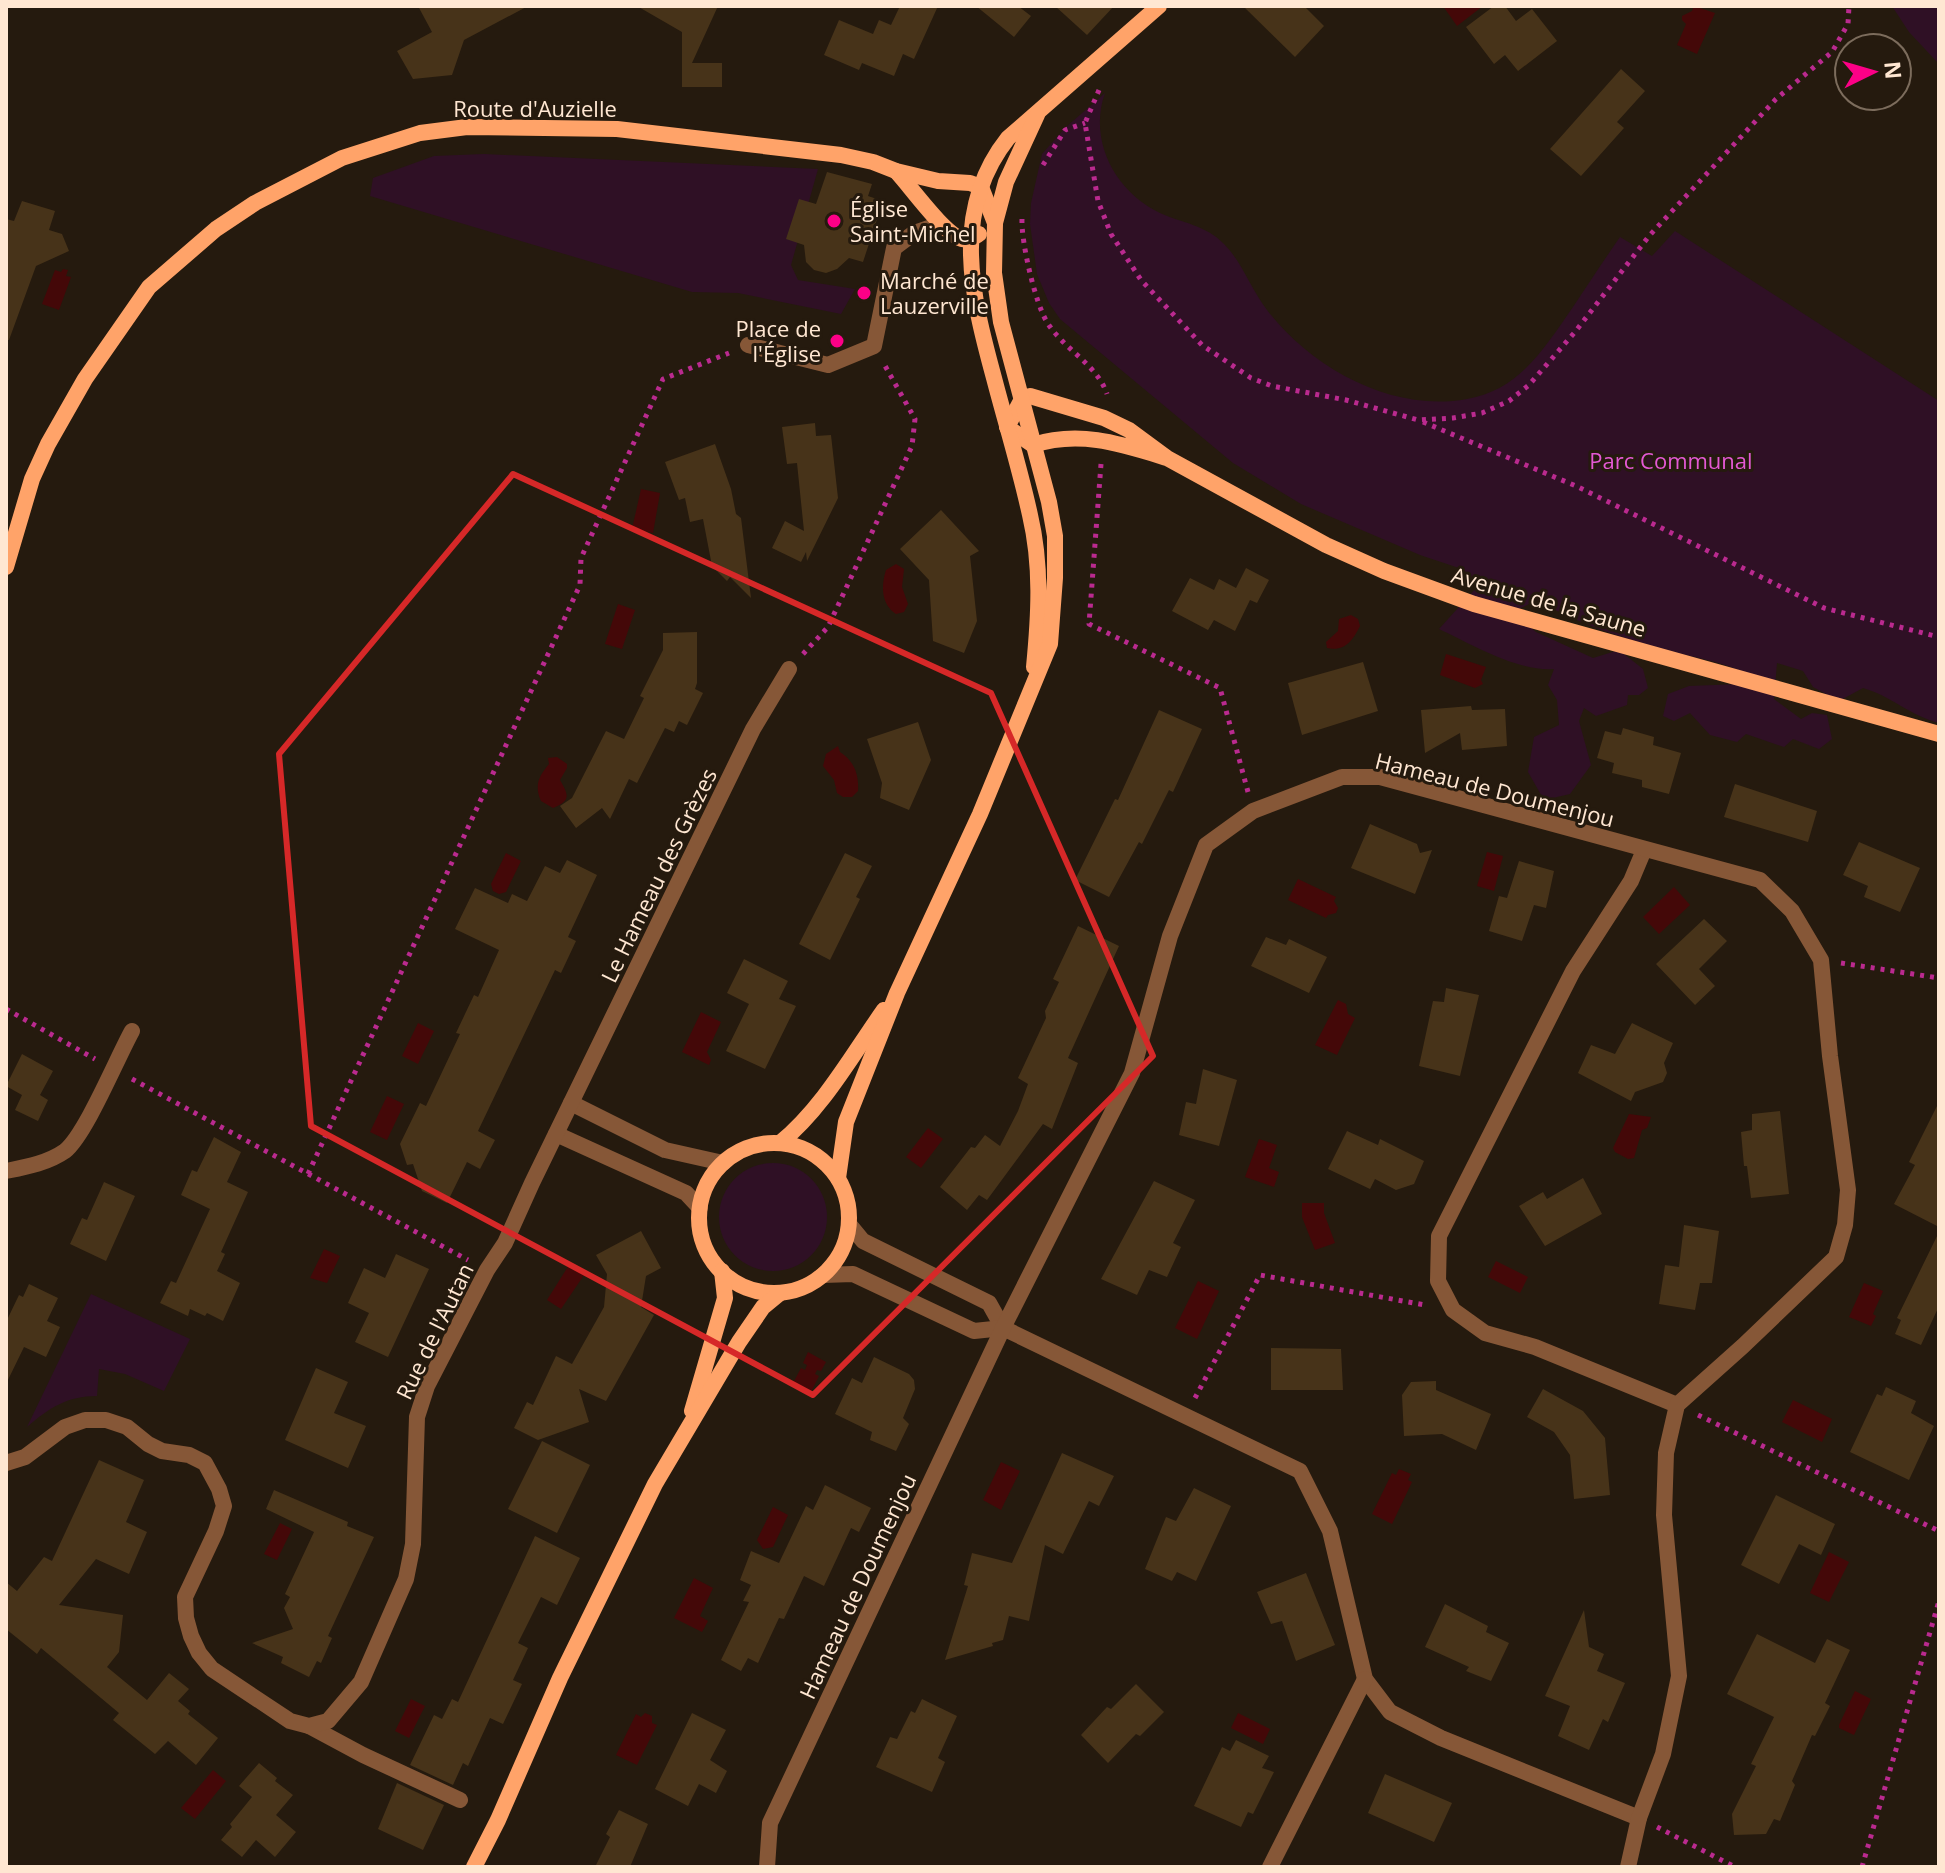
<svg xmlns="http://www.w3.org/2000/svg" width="1945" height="1873" viewBox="0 0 1945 1873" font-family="'Open Sans',sans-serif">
<rect width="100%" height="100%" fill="#251a0e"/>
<!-- green -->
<g fill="#2f1025">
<path d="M1892,6H1939V64L1909,32Z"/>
<path d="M1105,93C1088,140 1115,192 1160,213C1182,223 1206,225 1224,244C1242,262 1251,289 1267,310C1311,368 1392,413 1467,399C1520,390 1545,347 1573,307C1589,283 1604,260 1620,237L1652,256L1675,231L1939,401V723C1911,716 1891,696 1863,688L1839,701L1813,687L1803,671L1777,663L1774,699L1801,719L1812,713L1827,715L1832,739L1819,749L1793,739L1784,747L1746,734L1737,742L1710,735L1690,713L1674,721L1663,716L1668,694L1689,686L1739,684L1743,672C1719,661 1695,658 1671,651C1625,639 1577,624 1537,600L1513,612L1536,632L1593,658L1619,650L1643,669L1648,688L1639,695H1628L1627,705L1596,716L1584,708L1579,721L1591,765L1570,794L1544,800L1528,772L1534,737L1559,725L1557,700L1548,685L1554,669C1518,672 1471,644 1439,629L1477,587L1459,568L1420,555L1301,504L1233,463L1060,319L1049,303L1037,274L1030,224L1031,203L1042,154L1065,128Z"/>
<path d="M484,154L818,169L791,265L798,280L855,289L841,314L738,293L692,292L370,196L373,178L434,156Z"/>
<circle cx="773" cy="1217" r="54"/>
<path d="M91,1294L190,1339L164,1391L125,1374L99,1369L97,1396C67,1396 49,1408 27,1427Z"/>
</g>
<!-- water -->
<g fill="#440808">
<path d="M1443,6H1483L1457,26Z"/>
<path d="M1694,6L1715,13L1697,54L1677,45L1686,24L1682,20V16L1692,11Z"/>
<path d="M63,269L68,270L66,276L71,277L59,310L42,304L55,270L61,272Z"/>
<path d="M641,489L660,493L653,533L632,529Z"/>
<path d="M896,564L904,569L902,587L908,604L904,612L896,614C881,604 881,586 886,570Z"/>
<path d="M618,604L635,610L622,649L605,644Z"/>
<path d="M1351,615L1358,619L1360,626C1353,640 1345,652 1327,648L1326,642L1338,631L1339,619Z"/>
<path d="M1446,654L1486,667L1481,680L1483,684L1475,688L1440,675Z"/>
<path d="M838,746L840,752C854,761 859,774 858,791L852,797H843L837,793L834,780L823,766L826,754Z"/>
<path d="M557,757L567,764V768L560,780C567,793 573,800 553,808L541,801C534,785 539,776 549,764L548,758Z"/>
<path d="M1487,852L1503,856L1494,891L1477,886Z"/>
<path d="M506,853L521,861L506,892L499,894L493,891L491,884Z"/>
<path d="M1298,879L1336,897L1334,901L1338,908L1336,913L1328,915L1326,918L1288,900Z"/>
<path d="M1674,887L1690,905L1659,934L1643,917Z"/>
<path d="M1338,1000L1346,1004L1348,1014L1355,1018L1337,1055L1315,1045Z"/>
<path d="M701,1012L721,1022L707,1052L711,1060L709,1065L682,1052Z"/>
<path d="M418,1023L434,1031L418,1064L402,1056Z"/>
<path d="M387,1096L404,1104L387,1140L370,1132Z"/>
<path d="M1629,1114L1651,1117L1647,1128L1642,1130L1634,1158L1628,1159L1615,1152L1613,1148Z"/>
<path d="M928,1128L943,1139L921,1168L906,1157Z"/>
<path d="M1259,1139L1277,1145L1269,1168L1279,1172L1274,1187L1245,1177Z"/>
<path d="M1302,1203H1324V1213L1335,1243L1315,1250L1302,1217Z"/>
<path d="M324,1249L340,1256L327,1283L310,1278Z"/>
<path d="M1496,1261L1528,1277L1520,1293L1488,1277Z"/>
<path d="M569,1265L584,1275L561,1309L547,1300Z"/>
<path d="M1198,1281L1219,1291L1197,1339L1175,1328Z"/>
<path d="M1864,1283L1883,1291L1873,1314L1876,1316L1871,1326L1849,1317Z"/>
<path d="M808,1352L826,1362L821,1371L817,1370L815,1374L819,1376L810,1394L792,1385L801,1368L805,1370L807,1365L803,1363Z"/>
<path d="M1793,1400L1832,1419L1822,1442L1782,1422Z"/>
<path d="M1001,1462L1020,1471L1001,1510L983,1500Z"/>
<path d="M1399,1469L1411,1474L1408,1480L1412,1482L1392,1524L1372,1514L1392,1473L1396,1475Z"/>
<path d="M773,1507L788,1515L773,1547L763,1549L757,1540Z"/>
<path d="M280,1523L292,1529L277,1560L264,1554Z"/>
<path d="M1829,1552L1849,1562L1829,1602L1810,1593Z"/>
<path d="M694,1578L713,1588L700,1616L708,1621L702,1632L674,1618Z"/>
<path d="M1855,1691L1871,1699L1854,1735L1839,1728V1725Z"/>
<path d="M411,1699L425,1706L409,1738L395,1731Z"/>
<path d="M645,1713L652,1716V1723L657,1725L637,1765L616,1755L636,1714L641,1717Z"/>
<path d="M1238,1713L1270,1729L1263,1744L1231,1728Z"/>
<path d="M213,1770L226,1781L195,1819L181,1808Z"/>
</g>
<!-- building -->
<g fill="#473319">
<path d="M418,6H528L464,40L452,75L413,79L397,51L432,32Z"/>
<path d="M637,6H718L692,63H722V87H682V32Z"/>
<path d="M900,6H938L914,59L903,54L894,76L862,63L859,70L824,55L839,20L873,34L879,20L891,25Z"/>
<path d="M976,6H1018L1031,16L1014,37Z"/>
<path d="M1055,6H1114L1087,35Z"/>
<path d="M1243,6H1304L1324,26L1295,57Z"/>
<path d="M1494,6H1505L1516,21L1532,9L1557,41L1518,71L1505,55L1494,64L1466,27Z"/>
<path d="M1621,69L1645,91L1617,122L1624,128L1581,176L1550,149Z"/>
<path d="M827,172L872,184L868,196L883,201L863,262L849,258L837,269L826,273L814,270L806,262L804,245L786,239L799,199L816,204Z"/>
<path d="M22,201L55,211L49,230L62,234L69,251L36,266L9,340H6V219L14,221Z"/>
<path d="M815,423L816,436L831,435L838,498L807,561L806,552L801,562L772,548L785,521L804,531L797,463L787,464L782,427Z"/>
<path d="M715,444L731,489L736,514L741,518L751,598L730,577L727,581L712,566L703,519L690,522L685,498L679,500L665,462Z"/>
<path d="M941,510L979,551L970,556L977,621L964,653L933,641L929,580L900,549Z"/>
<path d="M1246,568L1269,580L1257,603L1250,600L1235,631L1214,620L1208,630L1172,611L1190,578L1214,590L1219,579L1236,588Z"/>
<path d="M697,632V683L695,689L703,693L687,725L679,721L674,732L665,728L637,783L629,779L610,819L602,808L576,828L560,806L572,798L606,731L624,739L644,698L640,696L663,650V633Z"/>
<path d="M1363,662L1378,711L1302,735L1288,683Z"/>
<path d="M1471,706L1472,710L1505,709L1507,746L1462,750L1460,733L1425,753L1421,710Z"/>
<path d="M1159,710L1202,729L1173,792L1169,790L1142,844L1139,842L1109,897L1075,880L1115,799L1118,800Z"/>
<path d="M918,722L931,760L909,810L880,798L882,783L867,739Z"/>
<path d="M1623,728L1654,737L1653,745L1681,753L1669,794L1642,787V780L1612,773L1614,763L1597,758L1605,731L1621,735Z"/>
<path d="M1735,784L1817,811L1808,842L1724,817Z"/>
<path d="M1370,824L1417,844L1420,853L1432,850L1415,894L1351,868Z"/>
<path d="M1859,842L1920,868L1900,912L1864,897L1868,886L1843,875Z"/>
<path d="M845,853L872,866L856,897L860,899L830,960L799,944Z"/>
<path d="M567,860L597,875L568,937L576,941L561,973L555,970L478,1131L495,1140L480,1169L467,1162L447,1203L422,1191L413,1164L407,1165L400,1144L420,1103L426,1106L460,1034L456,1033L474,995L478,997L499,950L455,929L475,888L508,903L512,894L527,901L545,866L560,873Z"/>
<path d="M1519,861L1554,871L1546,908L1534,905L1522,941L1489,931L1499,896L1507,898Z"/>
<path d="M1704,919L1727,941L1699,969L1715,986L1695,1005L1656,964Z"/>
<path d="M1078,926L1119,946L1068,1058L1078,1063L1052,1129L1043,1124L987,1200L979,1195L967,1210L940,1187L971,1147L975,1148L985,1135L1000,1146L1018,1111L1028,1084L1018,1078L1046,1018L1045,1011L1059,982L1053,979Z"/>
<path d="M1266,937L1286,945L1289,939L1327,957L1309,993L1251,966Z"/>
<path d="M744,959L788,981L779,999L796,1006L765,1069L726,1051L749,1004L727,993Z"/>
<path d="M1446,988L1479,995L1460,1076L1419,1066L1433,1001L1444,1002Z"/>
<path d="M1632,1023L1673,1043L1664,1063L1667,1073L1663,1082L1635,1092L1631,1101L1578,1073L1591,1045L1615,1054Z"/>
<path d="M22,1054L53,1071L40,1095L48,1100L38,1121L15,1110L22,1095L6,1086Z"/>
<path d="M1203,1069L1237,1080L1219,1146L1179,1135L1186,1102L1196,1104Z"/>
<path d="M1939,1102V1227L1894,1204L1915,1165L1909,1162Z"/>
<path d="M1780,1111L1789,1194L1751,1198L1747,1166H1744L1741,1132L1752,1130V1114Z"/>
<path d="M1347,1131L1378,1145L1380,1139L1424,1161L1414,1184L1396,1190L1375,1179L1370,1189L1328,1169Z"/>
<path d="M214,1137L241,1152L227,1182L248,1192L221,1252L225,1254L217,1271L240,1283L223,1321L207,1313L205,1316L190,1309L188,1316L160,1303L171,1281L176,1283L210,1209L181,1195L192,1170L197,1172Z"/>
<path d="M1583,1178L1602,1214L1545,1246L1519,1206L1543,1192L1547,1199Z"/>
<path d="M1154,1181L1195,1200L1173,1243L1181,1247L1167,1277L1149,1270L1137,1295L1101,1279Z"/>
<path d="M104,1182L135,1196L106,1261L70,1244L82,1218L87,1220Z"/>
<path d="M1684,1225L1719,1231L1712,1283H1700L1695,1310L1659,1304L1665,1265L1679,1267Z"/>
<path d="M641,1231L661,1268L646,1276L641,1307L654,1315L606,1401L579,1389L589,1422L538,1440L514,1428L527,1402L533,1405L556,1356L572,1364L604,1307L607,1274L596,1255Z"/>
<path d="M1939,1232V1306L1921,1345L1895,1334L1901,1320L1897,1318Z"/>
<path d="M396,1254L429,1269L388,1357L355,1342L369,1313L348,1303L364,1268L385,1278Z"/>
<path d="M29,1284L58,1298L47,1321L60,1327L46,1357L24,1347L6,1384V1322L19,1295L23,1297Z"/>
<path d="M1271,1348L1341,1349L1343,1390H1271Z"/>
<path d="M874,1357L909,1374L914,1380L915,1389L903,1418L909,1424L896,1451L870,1440L872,1432L835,1414L852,1378L862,1383Z"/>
<path d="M316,1368L348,1382L334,1413L366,1426L348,1468L285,1440Z"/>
<path d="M1436,1381V1390L1491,1414L1476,1450L1442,1434L1404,1436L1402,1395L1411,1382Z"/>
<path d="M1886,1387L1916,1401L1911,1413L1934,1426L1909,1480L1850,1452L1877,1394L1882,1396Z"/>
<path d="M1543,1389L1583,1411L1605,1438L1610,1495L1574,1499L1570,1455L1554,1432L1527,1417Z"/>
<path d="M542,1441L590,1465L557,1533L508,1509Z"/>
<path d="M1062,1453L1114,1476L1099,1506L1089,1501L1063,1554L1045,1545L1029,1621L1009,1616L1003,1640L992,1643L993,1646L945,1660L968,1586L964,1585L972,1553L1012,1563Z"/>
<path d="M99,1460L144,1480L126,1522L147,1532L129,1574L96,1559L59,1605L123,1615L119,1652L107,1667L147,1700L169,1673L189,1689L178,1701L190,1711L188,1714L218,1738L196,1765L168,1741L155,1754L113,1720L119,1713L41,1648L37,1654L6,1629V1582L17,1591L44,1557L52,1561Z"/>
<path d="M825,1485L871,1508L859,1532L851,1528L824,1586L804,1576L784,1619L779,1618L758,1663L748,1658L741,1671L721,1660L749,1602L743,1601L751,1585L740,1580L751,1551L779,1563L806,1506L813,1510Z"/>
<path d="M1194,1488L1231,1506L1196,1581L1177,1572L1172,1581L1145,1569L1166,1517L1176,1521Z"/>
<path d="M274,1490L348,1522L347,1526L374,1537L328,1636L332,1638L321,1663L317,1661L309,1677L281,1663L283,1657L252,1643L293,1629L284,1608L290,1597L285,1594L314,1532L266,1509Z"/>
<path d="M1776,1495L1835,1524L1821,1555L1799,1544L1779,1584L1741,1565Z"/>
<path d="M535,1536L580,1558L557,1605L541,1597L518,1643L528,1648L513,1680L522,1684L503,1724L490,1718L468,1766L463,1763L453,1785L410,1765L434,1715L442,1719L452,1699L458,1702Z"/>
<path d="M1306,1573L1335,1645L1296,1661L1282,1621L1271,1624L1257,1592Z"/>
<path d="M1445,1604L1488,1626L1486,1632L1509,1643L1491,1681L1466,1671L1469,1667L1425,1647Z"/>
<path d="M1584,1610L1589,1647L1604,1654L1597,1671L1625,1683L1608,1722L1603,1719L1589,1750L1558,1736L1570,1706L1545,1696Z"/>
<path d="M1757,1634L1815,1663L1827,1639L1850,1650L1825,1703L1830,1706L1815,1736L1812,1735L1792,1781L1795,1785L1780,1821L1774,1819L1766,1834L1734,1835L1732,1814L1756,1766L1751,1764L1774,1717L1727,1694Z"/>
<path d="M1136,1684L1164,1712L1140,1736L1136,1734L1108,1763L1081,1735L1107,1707L1111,1709Z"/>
<path d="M922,1699L957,1716L938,1758L945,1762L932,1792L876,1767L890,1737L897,1739L911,1711L915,1713Z"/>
<path d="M692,1713L726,1730L710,1760L727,1771L716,1793L699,1784L688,1806L655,1789Z"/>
<path d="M1236,1740L1269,1756L1262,1768L1274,1772L1253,1814L1248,1812L1241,1827L1194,1806L1222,1747L1230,1751Z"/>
<path d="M259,1763L277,1778L275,1781L293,1795L276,1815L296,1832L275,1857L256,1840L242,1857L221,1840L232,1827L230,1824L252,1797L239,1786Z"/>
<path d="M1385,1774L1452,1803L1434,1842L1368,1813Z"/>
<path d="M397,1783L444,1805L423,1850L378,1829Z"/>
<path d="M619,1810L648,1824L630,1867H595L610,1837L606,1834Z"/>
</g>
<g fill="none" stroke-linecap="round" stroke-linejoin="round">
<!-- path -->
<g stroke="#ba2a8f" stroke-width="5" stroke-dasharray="4 6" stroke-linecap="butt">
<path d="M1099,90L1085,123L1098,201L1111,234L1141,280L1202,345L1251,378L1272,386L1346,400L1418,420L1453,418L1482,413L1509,401L1529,385L1575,332L1649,236L1776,99L1832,52L1848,24L1849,6"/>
<path d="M1043,165L1065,130L1085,123"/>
<path d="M1022,219C1021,241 1035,303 1047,322C1063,349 1097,364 1107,394"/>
<path d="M1423,422L1576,486L1824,608L1939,637"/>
<path d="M1101,464L1089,624L1220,688L1248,792"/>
<path d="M803,654L828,627L912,446L915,419L884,364"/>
<path d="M1841,963L1939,978"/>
<path d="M6,1009L95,1059"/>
<path d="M132,1079L468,1260"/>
<path d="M308,1174L580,585L581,558L663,379L729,353"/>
<path d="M1195,1398L1260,1275L1425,1305"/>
<path d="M1698,1415L1939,1531"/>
<path d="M1657,1827L1735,1867"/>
<path d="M1862,1867L1939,1601"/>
</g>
<!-- lane -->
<g stroke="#865737" stroke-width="16">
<path d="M748,345L828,365L874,346L894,248L914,233L940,224"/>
<path d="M309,1726L363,1755L460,1800"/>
</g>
<!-- street -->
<g stroke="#865737" stroke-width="16">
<path d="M1644,850L1631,881L1573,971L1439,1236L1438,1281L1453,1310L1485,1333L1535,1347L1677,1405"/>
<path d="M571,1103L665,1150L723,1163"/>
<path d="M556,1134L686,1193L700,1208"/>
<path d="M6,1171C26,1167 48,1163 65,1151C86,1134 117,1058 132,1031"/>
<path d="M849,1224L863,1241L989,1303L1003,1328"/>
<path d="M823,1275L853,1274L974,1331L1003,1328L1300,1471L1330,1531L1365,1679L1390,1712L1441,1738L1639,1818"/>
<path d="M6,1463L25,1457L65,1427L85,1420H106L127,1427L148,1444L162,1451L189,1455L205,1463L219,1489L224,1506L216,1531L185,1597L186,1618L191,1636L199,1653L212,1669L290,1721L309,1726L328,1721L361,1682L406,1579L413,1544L417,1417L427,1386L487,1270L505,1243L532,1183L753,729L789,669"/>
<path d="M767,1867L770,1823L1003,1328L1132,1073L1170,936L1206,845L1253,811L1342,777H1380L1760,880L1792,911L1821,960L1830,1056L1848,1190L1845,1225L1836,1257L1743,1346L1677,1405L1666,1453L1664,1515L1679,1676L1663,1754L1639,1818L1628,1867"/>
<path d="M1270,1867L1365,1679"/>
</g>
<!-- secondary -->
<g stroke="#ffa369" stroke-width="16">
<path d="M896,171C911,187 944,234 962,239C969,241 974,237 979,234"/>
<path d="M1167,458C1121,444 1080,430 1033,445L1007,427L1022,399L1030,396L1104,418L1129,430L1167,458L1326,545L1384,571L1474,604L1939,734"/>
<path d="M6,567L32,479L48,444L85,379L149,287L216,229L255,203L342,158L420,133L467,127L617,129L841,155L873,162L896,171L938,181L970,183L981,187L995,223"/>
<path d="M1034,667C1039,615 1042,566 1030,515C1020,469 1006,424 994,378C972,297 950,211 1008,138L1159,6"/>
<path d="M780,1143C823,1108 852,1055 884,1010"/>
<circle cx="774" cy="1218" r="75"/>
<path d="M838,1178L846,1122L897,993L980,814L1050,644L1055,578V536L1049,502L1001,322L994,273L995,223L1006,182L1037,115"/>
<path d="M692,1411L725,1298L722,1271"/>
<path d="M474,1867L498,1820L560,1678L655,1484L739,1342L763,1307L780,1293"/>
</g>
</g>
<!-- marked area -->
<path fill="none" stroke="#d62828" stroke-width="6" stroke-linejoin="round" d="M513,474L991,693L1153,1056L813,1395L311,1126L279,754Z"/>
<!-- markers -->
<g fill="#fd0087" stroke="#251a0e" stroke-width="3">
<circle cx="834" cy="221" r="8"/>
<circle cx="864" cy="293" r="8"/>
<circle cx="837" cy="341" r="8"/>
</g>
<g text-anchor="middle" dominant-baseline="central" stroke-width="6" stroke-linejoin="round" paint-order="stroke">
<!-- street labels -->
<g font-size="22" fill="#ffe7d2" stroke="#251a0e">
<text x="535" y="108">Route d'Auzielle</text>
<text transform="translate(1549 601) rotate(16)">Avenue de la Saune</text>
<text transform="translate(1495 789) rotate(14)">Hameau de Doumenjou</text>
<text transform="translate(658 875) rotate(-64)">Le Hameau des Grèzes</text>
<text transform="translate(434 1331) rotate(-64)">Rue de l'Autan</text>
<text transform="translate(857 1586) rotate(-65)">Hameau de Doumenjou</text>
</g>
<!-- poi labels -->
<g font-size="22" fill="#ffe7d2" stroke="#251a0e" text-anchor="start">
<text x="850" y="208">Église<tspan x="850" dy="25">Saint-Michel</tspan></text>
<text x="880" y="280">Marché de<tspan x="880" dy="25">Lauzerville</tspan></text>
<text x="821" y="328" text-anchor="end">Place de<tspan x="821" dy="25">l'Église</tspan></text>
</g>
<!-- park labels -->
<g font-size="22" fill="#e459d4" stroke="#251a0e">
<text x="1671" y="460">Parc Communal</text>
</g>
</g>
<!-- border -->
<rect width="1945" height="1873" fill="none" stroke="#ffe7d2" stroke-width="16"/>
<!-- north arrow -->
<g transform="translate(1873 72) rotate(85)"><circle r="38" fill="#251a0e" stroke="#7c6c5c" stroke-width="2"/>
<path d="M0-6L14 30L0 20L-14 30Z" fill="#fd0087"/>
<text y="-12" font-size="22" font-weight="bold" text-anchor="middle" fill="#ffe7d2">N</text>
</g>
</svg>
